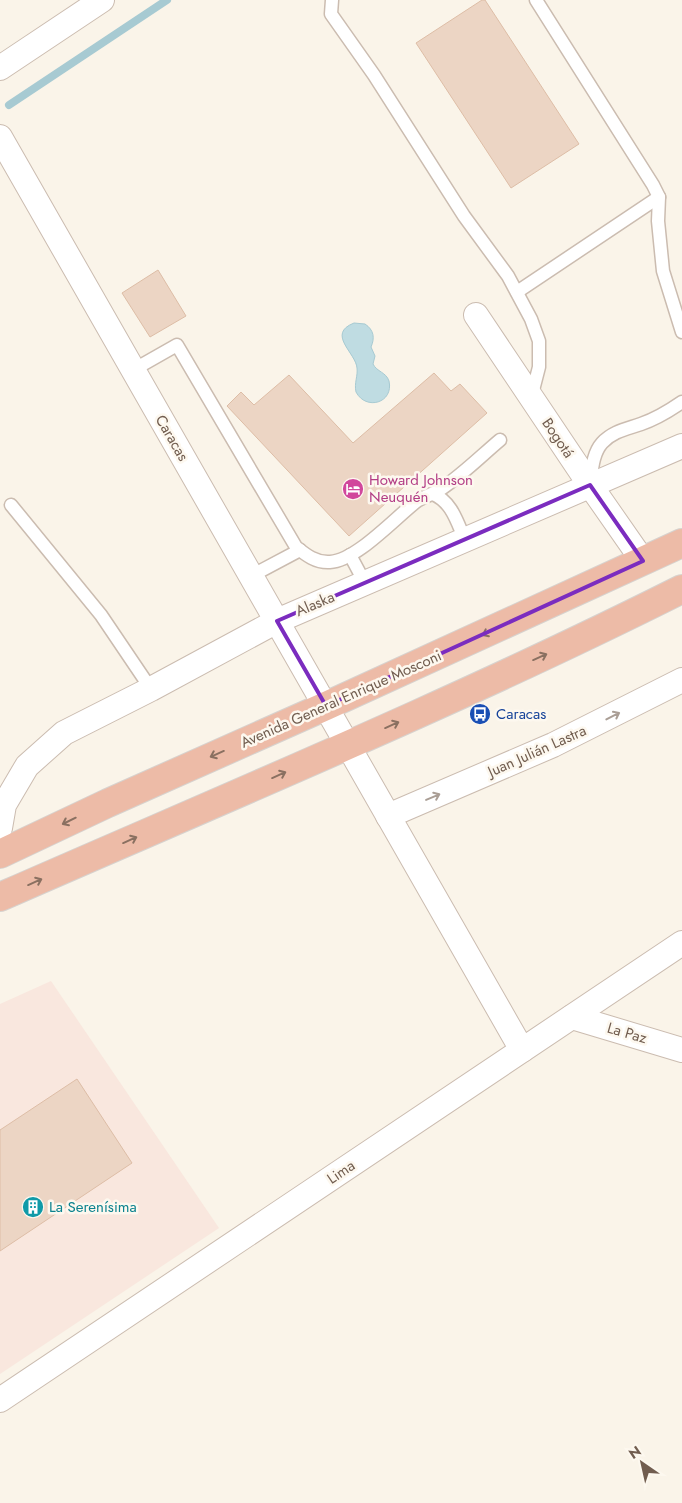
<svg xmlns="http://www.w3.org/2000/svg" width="682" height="1503" viewBox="0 0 682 1503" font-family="Jost,sans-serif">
<rect width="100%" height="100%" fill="#faf4e9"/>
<!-- commercial -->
<path fill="#f9e7de" d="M51,981L219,1228L0,1374V1004Z"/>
<!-- water -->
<path fill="#bfdce2" stroke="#a7cad2" d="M354,323L365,324C374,330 375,338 371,347L375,356L373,364C377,372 386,372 389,381C394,403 366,411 356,392C354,383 358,376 357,368C356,353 326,334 354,323Z"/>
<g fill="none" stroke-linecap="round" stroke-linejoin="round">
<!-- stream -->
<path stroke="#a7cad2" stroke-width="8" d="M9,105L167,0"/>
</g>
<!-- building -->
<g fill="#ecd5c4" stroke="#ddbda6">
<path d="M482,0H485L579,144L511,188L416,43Z"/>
<path d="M158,270L186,316L150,337L122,293Z"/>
<path d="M434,373L451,391L460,384L487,413L349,536L227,406L241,392L254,405L289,375L353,443Z"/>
<path d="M77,1079L132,1163L0,1251V1130Z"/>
</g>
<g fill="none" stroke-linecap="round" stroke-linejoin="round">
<!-- lane casing -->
<g stroke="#cbbcb0" stroke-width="15">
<g id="lane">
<path d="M332,0L331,14L374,75L464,216L508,276L531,319L539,341V367L531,398"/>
<path d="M536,0L653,185L659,197L658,221L663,271L682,332"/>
<path d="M517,292L659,197"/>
<path d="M133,370L177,345L296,547C306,555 316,563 330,562C356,561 396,517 417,501C425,496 434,494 441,489C462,475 481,456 500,440"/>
<path d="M590,483C592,469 593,453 602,443C613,431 627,429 641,424C656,419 669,411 682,402"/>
<path d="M433,494C452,502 457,522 465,540"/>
<path d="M11,505L101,615L151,689"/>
<path d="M350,555L365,583"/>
<path d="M251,576L300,550"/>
</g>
</g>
<!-- street casing -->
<g stroke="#cbbcb0" stroke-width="26">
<g id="street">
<path d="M0,68L102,0"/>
<path d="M0,137L522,1050"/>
<path d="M476,315L590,485L643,561"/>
<path d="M388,816L553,745L682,680"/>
<path d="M0,828L4,805L27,766L64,733L151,689L277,621L682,446"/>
<path d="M572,1017L682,1050"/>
<path d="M0,1400L682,943"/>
</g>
</g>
<!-- highway casing -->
<g stroke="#d7d2ce" stroke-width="30">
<g id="highway">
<path d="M0,854L108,803L326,706L682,543"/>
<path d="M0,897C228,797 459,701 682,589"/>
</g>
</g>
<!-- lane -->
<use href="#lane" stroke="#fff" stroke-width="12"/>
<!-- street -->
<use href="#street" stroke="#fff" stroke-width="24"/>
<!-- highway -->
<use href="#highway" stroke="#edbba7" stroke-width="28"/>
</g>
<!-- one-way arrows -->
<defs><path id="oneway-shaft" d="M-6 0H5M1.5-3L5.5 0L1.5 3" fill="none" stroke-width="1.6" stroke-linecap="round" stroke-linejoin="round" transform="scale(1.25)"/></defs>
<g stroke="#8a7061">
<use href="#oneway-shaft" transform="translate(489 632) rotate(155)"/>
<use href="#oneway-shaft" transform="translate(540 657) rotate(-24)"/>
<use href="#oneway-shaft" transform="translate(392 725) rotate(-24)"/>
<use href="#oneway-shaft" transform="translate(217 754) rotate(156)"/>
<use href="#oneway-shaft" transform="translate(279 775) rotate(-24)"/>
<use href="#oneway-shaft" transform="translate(69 821) rotate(154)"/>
<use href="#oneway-shaft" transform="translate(130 840) rotate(-24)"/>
<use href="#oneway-shaft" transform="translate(35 882) rotate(-24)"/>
</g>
<g stroke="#aa9e95">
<use href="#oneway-shaft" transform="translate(613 716) rotate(-27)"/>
<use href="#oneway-shaft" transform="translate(433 797) rotate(-23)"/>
</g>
<!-- marked area -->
<path fill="none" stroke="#7b2cbf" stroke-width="4" stroke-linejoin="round" d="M590,485L643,561L326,706L277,621Z"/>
<!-- icons -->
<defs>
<g id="hotel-disc" transform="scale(1.125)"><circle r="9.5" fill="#d1479c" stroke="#fdf8ef"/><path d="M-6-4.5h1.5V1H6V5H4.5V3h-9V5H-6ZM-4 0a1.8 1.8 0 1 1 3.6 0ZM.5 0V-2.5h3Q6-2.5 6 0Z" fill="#fff"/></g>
<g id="bus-disc" transform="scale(1.125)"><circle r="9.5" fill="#1a4fb4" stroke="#fdf8ef"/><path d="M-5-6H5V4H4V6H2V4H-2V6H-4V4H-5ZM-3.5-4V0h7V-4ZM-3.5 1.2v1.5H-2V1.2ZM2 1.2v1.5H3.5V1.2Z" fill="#fff"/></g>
<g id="building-disc" transform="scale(1.125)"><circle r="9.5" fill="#0f9aa8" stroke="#fdf8ef"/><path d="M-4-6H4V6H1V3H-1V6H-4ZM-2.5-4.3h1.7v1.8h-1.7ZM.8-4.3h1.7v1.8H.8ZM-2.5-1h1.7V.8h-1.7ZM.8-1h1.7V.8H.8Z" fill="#fff"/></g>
</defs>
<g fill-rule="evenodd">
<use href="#hotel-disc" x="353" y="489"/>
<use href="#bus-disc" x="480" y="714"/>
<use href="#building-disc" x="33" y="1207"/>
</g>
<g text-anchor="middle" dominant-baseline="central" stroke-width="5" stroke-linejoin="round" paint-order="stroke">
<!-- street labels -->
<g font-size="15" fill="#715d4f" stroke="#fdf8ef">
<text transform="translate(172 438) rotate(60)">Caracas</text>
<text transform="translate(558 438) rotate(56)">Bogotá</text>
<text transform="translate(315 604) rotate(-23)">Alaska</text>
<text transform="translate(341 699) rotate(-24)">Avenida General Enrique Mosconi</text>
<text transform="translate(537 751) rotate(-24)">Juan Julián Lastra</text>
<text transform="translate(627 1033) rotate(16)">La Paz</text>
<text transform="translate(341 1172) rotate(-34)">Lima</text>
</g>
<!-- hotel labels -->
<g font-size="15" fill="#b23c85" stroke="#fdf8ef" text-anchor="start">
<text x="369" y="480">Howard Johnson<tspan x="369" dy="17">Neuquén</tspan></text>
</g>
<!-- transit labels -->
<g font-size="15" fill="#164399" stroke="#fdf8ef" text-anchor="start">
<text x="496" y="714">Caracas</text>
</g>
<!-- culture labels -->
<g font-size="15" fill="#0d838f" stroke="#fdf8ef" text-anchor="start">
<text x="49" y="1207">La Serenísima</text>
</g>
</g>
<!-- north arrow -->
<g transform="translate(642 1463) rotate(326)" stroke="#fdf8ef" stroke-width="4" paint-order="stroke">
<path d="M0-4L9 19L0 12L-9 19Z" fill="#715d4f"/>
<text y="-8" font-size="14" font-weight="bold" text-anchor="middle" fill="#715d4f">N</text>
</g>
</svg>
